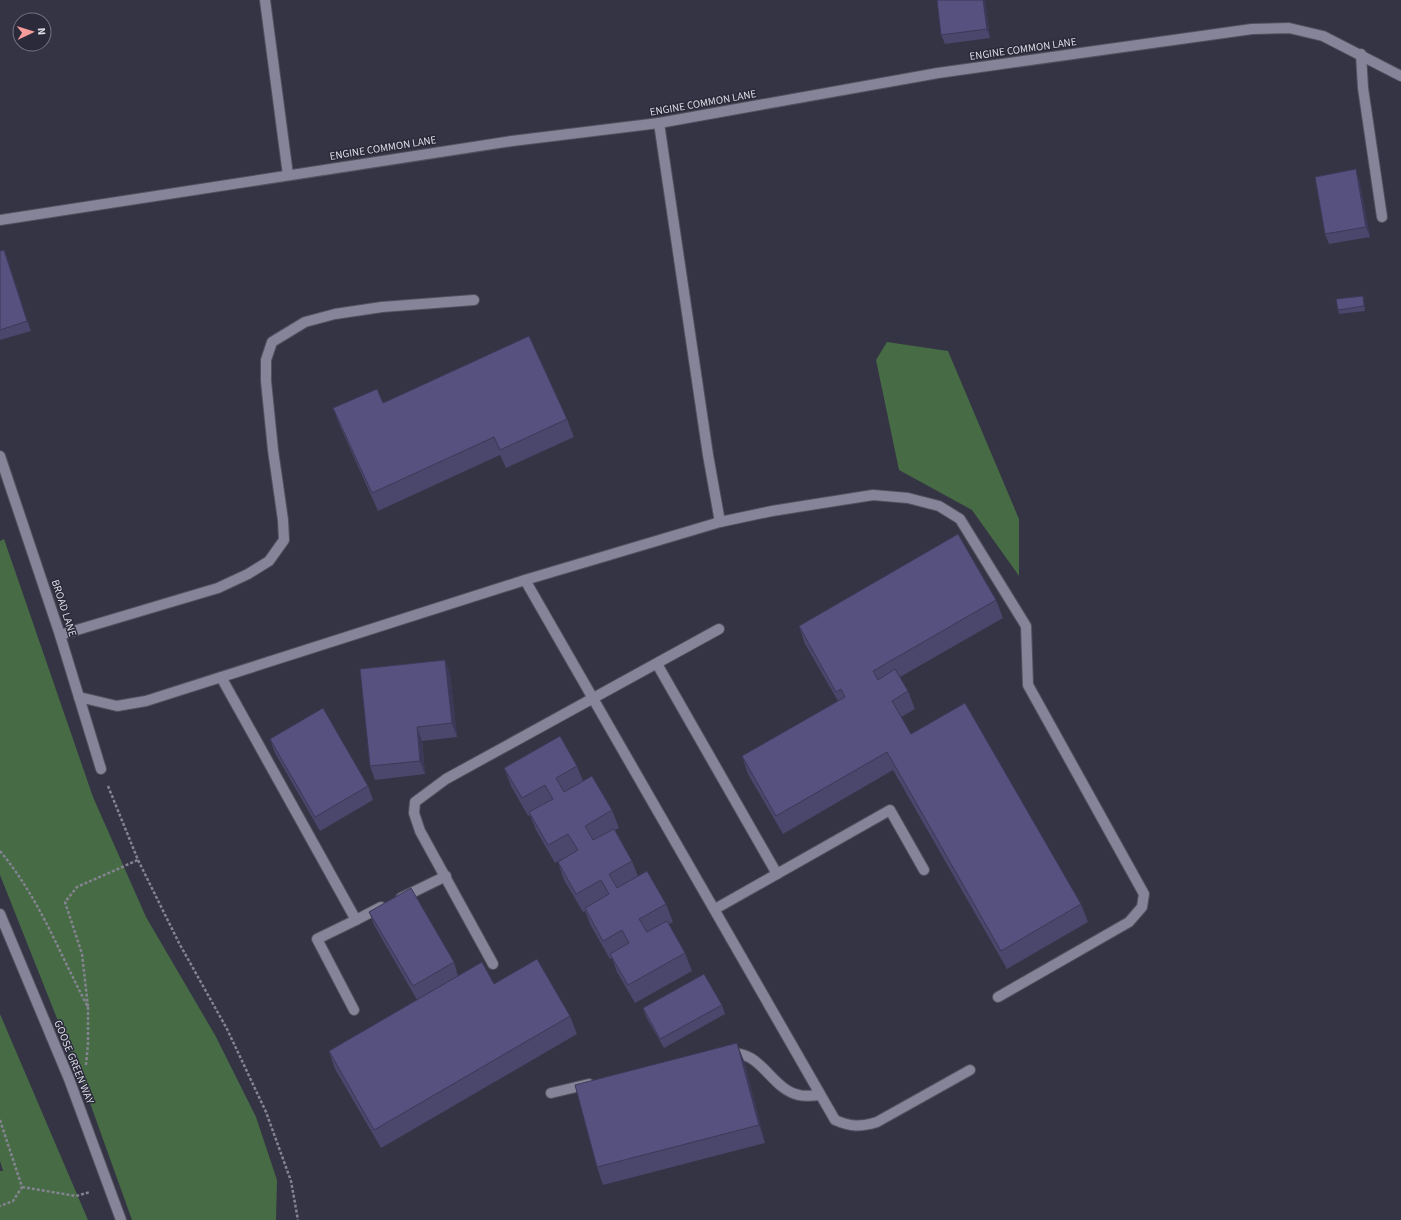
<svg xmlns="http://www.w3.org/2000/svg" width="1401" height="1220" viewBox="0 0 1401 1220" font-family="'Source Sans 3',sans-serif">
<rect width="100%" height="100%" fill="#353444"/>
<!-- green -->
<g fill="#466b45">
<path d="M887,342L948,351L1019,519V576L972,510L899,470L876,360Z"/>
<path d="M4,539L93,797L146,917L215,1035L256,1117L277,1180L276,1220H132L85,1089L0,875V541Z"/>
<path d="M0,1014L88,1220H0V1171H3L0,1161Z"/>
</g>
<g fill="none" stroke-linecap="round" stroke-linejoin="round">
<!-- service casing -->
<g stroke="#53515f" stroke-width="12">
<g id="service">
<path d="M265,0L288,175"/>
<path d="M1361,54L1363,88L1382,217"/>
<path d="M659,123L708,455L720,522"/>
<path d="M525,580L835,1120C851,1127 861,1127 877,1122L970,1070"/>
<path d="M60,635L218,588L248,574L269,561L284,540L283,520L273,450L266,381V360L272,342L305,322L335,314L382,307L474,300"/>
<path d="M657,664L777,874"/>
<path d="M221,677L356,920L381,907"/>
<path d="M79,697L117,706L146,701L525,580L720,522L772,511L873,495L908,498L939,506L960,519L1026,626L1028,685L1144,894L1142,907L1129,922L998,997"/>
<path d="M401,898L446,876"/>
<path d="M715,909L890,810L924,870"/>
<path d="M493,964L420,831L414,813L415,802L446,779L719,629"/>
<path d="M354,1010L317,939L356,920"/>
<path d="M728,1054C761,1048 770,1089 799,1095C806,1097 814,1095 820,1095"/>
<path d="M551,1093L589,1084"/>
</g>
</g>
<!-- minor casing -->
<g stroke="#53515f" stroke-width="12">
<g id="minor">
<path d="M0,220L512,141L659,123L938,73L1252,29L1289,28L1323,36L1401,76"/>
<path d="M0,456L60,635L101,769"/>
</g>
</g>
<!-- secondary casing -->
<g stroke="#53515f" stroke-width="12">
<path id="secondary" d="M0,914L69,1079L121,1220"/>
</g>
<!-- path -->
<g stroke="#848390" stroke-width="2.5" stroke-dasharray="3 2" stroke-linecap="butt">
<path d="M108,786L138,860L179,943L227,1029L266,1112L291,1181L298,1220"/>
<path d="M0,851C40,899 59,953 88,1007L82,954L65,902L77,887L138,860"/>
<path d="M86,1065L88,1044V1007"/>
<path d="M0,1120L22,1187L13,1201L0,1206"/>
<path d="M22,1187L76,1196L90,1192"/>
</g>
<!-- service -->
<use href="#service" stroke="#868498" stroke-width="10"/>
<!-- minor -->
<use href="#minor" stroke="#868498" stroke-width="10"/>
<!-- secondary -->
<use href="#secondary" stroke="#868498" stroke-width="10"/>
</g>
<!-- wall -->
<g fill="#4a466c">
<path d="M985,0L990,38L945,44L941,35Z"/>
<path d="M1359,179L1370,237L1329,244L1325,234Z"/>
<path d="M4,250L31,331L0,340V251Z"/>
<path d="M1363,296L1364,301L1365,311L1339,314L1338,310Z"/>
<path d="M383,403L567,419L574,437L506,468L500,455L378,511L340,426L333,408Z"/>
<path d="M996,600L1003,618L900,677L908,691L915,709L901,717L911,734L1081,904L1088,922L1007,969L893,770L783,834L748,774L742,756L838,701L805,644L799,626Z"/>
<path d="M445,660L450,674L457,737L422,741L425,774L375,780L370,766Z"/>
<path d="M270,739L368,786L373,800L320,831L275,753Z"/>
<path d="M577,766L583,781L612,810L619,828L615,830L632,861L638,876L666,904L673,922L669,924L685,953L692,971L635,1003L617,972L612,958L610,959L591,926L585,911L583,912L564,880L558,862L575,852L555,863L536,830L530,815L528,816L511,786L504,768Z"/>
<path d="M369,912L454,962L458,976L494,984L570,1016L577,1034L381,1148L335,1069L329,1051L417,1000L374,925Z"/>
<path d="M722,1005L725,1014L664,1048L646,1017L643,1008Z"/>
<path d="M744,1061L765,1143L603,1185L597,1167Z"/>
</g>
<!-- shaded-wall -->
<g fill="#3c3958">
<path d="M983,0H985L990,38L987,29Z"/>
<path d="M1356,169L1359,179L1370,237L1366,227Z"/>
<path d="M4,250L8,259L31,331L27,321Z"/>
<path d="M445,660L450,674L457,737L452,723Z"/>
<path d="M417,727L422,741L425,774L420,761Z"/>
<path d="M737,1043L744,1061L765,1143L759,1125Z"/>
</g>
<!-- building -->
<g fill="#56517e" stroke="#3c3958">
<path d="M937,0H983L987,29L941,35Z"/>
<path d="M1356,169L1366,227L1325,234L1315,177Z"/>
<path d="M4,250L27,321L0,330V251Z"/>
<path d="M1363,296L1364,306L1338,310L1336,299Z"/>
<path d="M529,336L567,419L500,450L494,437L372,493L333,408L377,389L383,403Z"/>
<path d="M958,534L996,600L873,671L878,680L895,669L908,691L892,701L911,734L965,703L1081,904L1001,951L887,752L776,816L742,756L845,697L841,689L836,692L799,626Z"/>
<path d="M445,660L452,723L417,727L420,761L370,766L360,669Z"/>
<path d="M323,708L368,786L315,817L270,739Z"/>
<path d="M560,736L577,766L556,778L564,792L592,776L612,810L585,826L593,840L614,829L632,861L609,874L617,888L647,871L666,904L639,919L647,932L667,921L685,953L628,985L610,954L629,943L622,930L603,941L585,908L609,894L601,880L576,894L558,862L578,850L568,834L548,845L529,812L553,799L545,785L522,798L504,768Z"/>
<path d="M411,888L454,962L413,986L369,912Z"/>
<path d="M537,959L570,1016L374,1130L329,1051L482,962L494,984Z"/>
<path d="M704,974L722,1005L660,1039L643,1008Z"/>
<path d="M737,1043L759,1125L597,1167L575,1085Z"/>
</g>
<g text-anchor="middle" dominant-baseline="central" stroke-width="3" stroke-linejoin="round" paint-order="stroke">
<!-- street labels -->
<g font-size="11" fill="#dddde7" stroke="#2b2a3a">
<text transform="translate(1023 49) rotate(-8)">ENGINE COMMON LANE</text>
<text transform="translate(703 103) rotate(-10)">ENGINE COMMON LANE</text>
<text transform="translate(383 148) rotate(-9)">ENGINE COMMON LANE</text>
<text transform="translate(64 608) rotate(72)">BROAD LANE</text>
<text transform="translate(74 1062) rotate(68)">GOOSE GREEN WAY</text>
</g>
</g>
<!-- north arrow -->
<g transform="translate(32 32) rotate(86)"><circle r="19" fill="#2b2a3a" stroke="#72727f"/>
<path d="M0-3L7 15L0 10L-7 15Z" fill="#f59b9a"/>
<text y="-6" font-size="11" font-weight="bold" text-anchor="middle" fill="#dddde7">N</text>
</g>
</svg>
